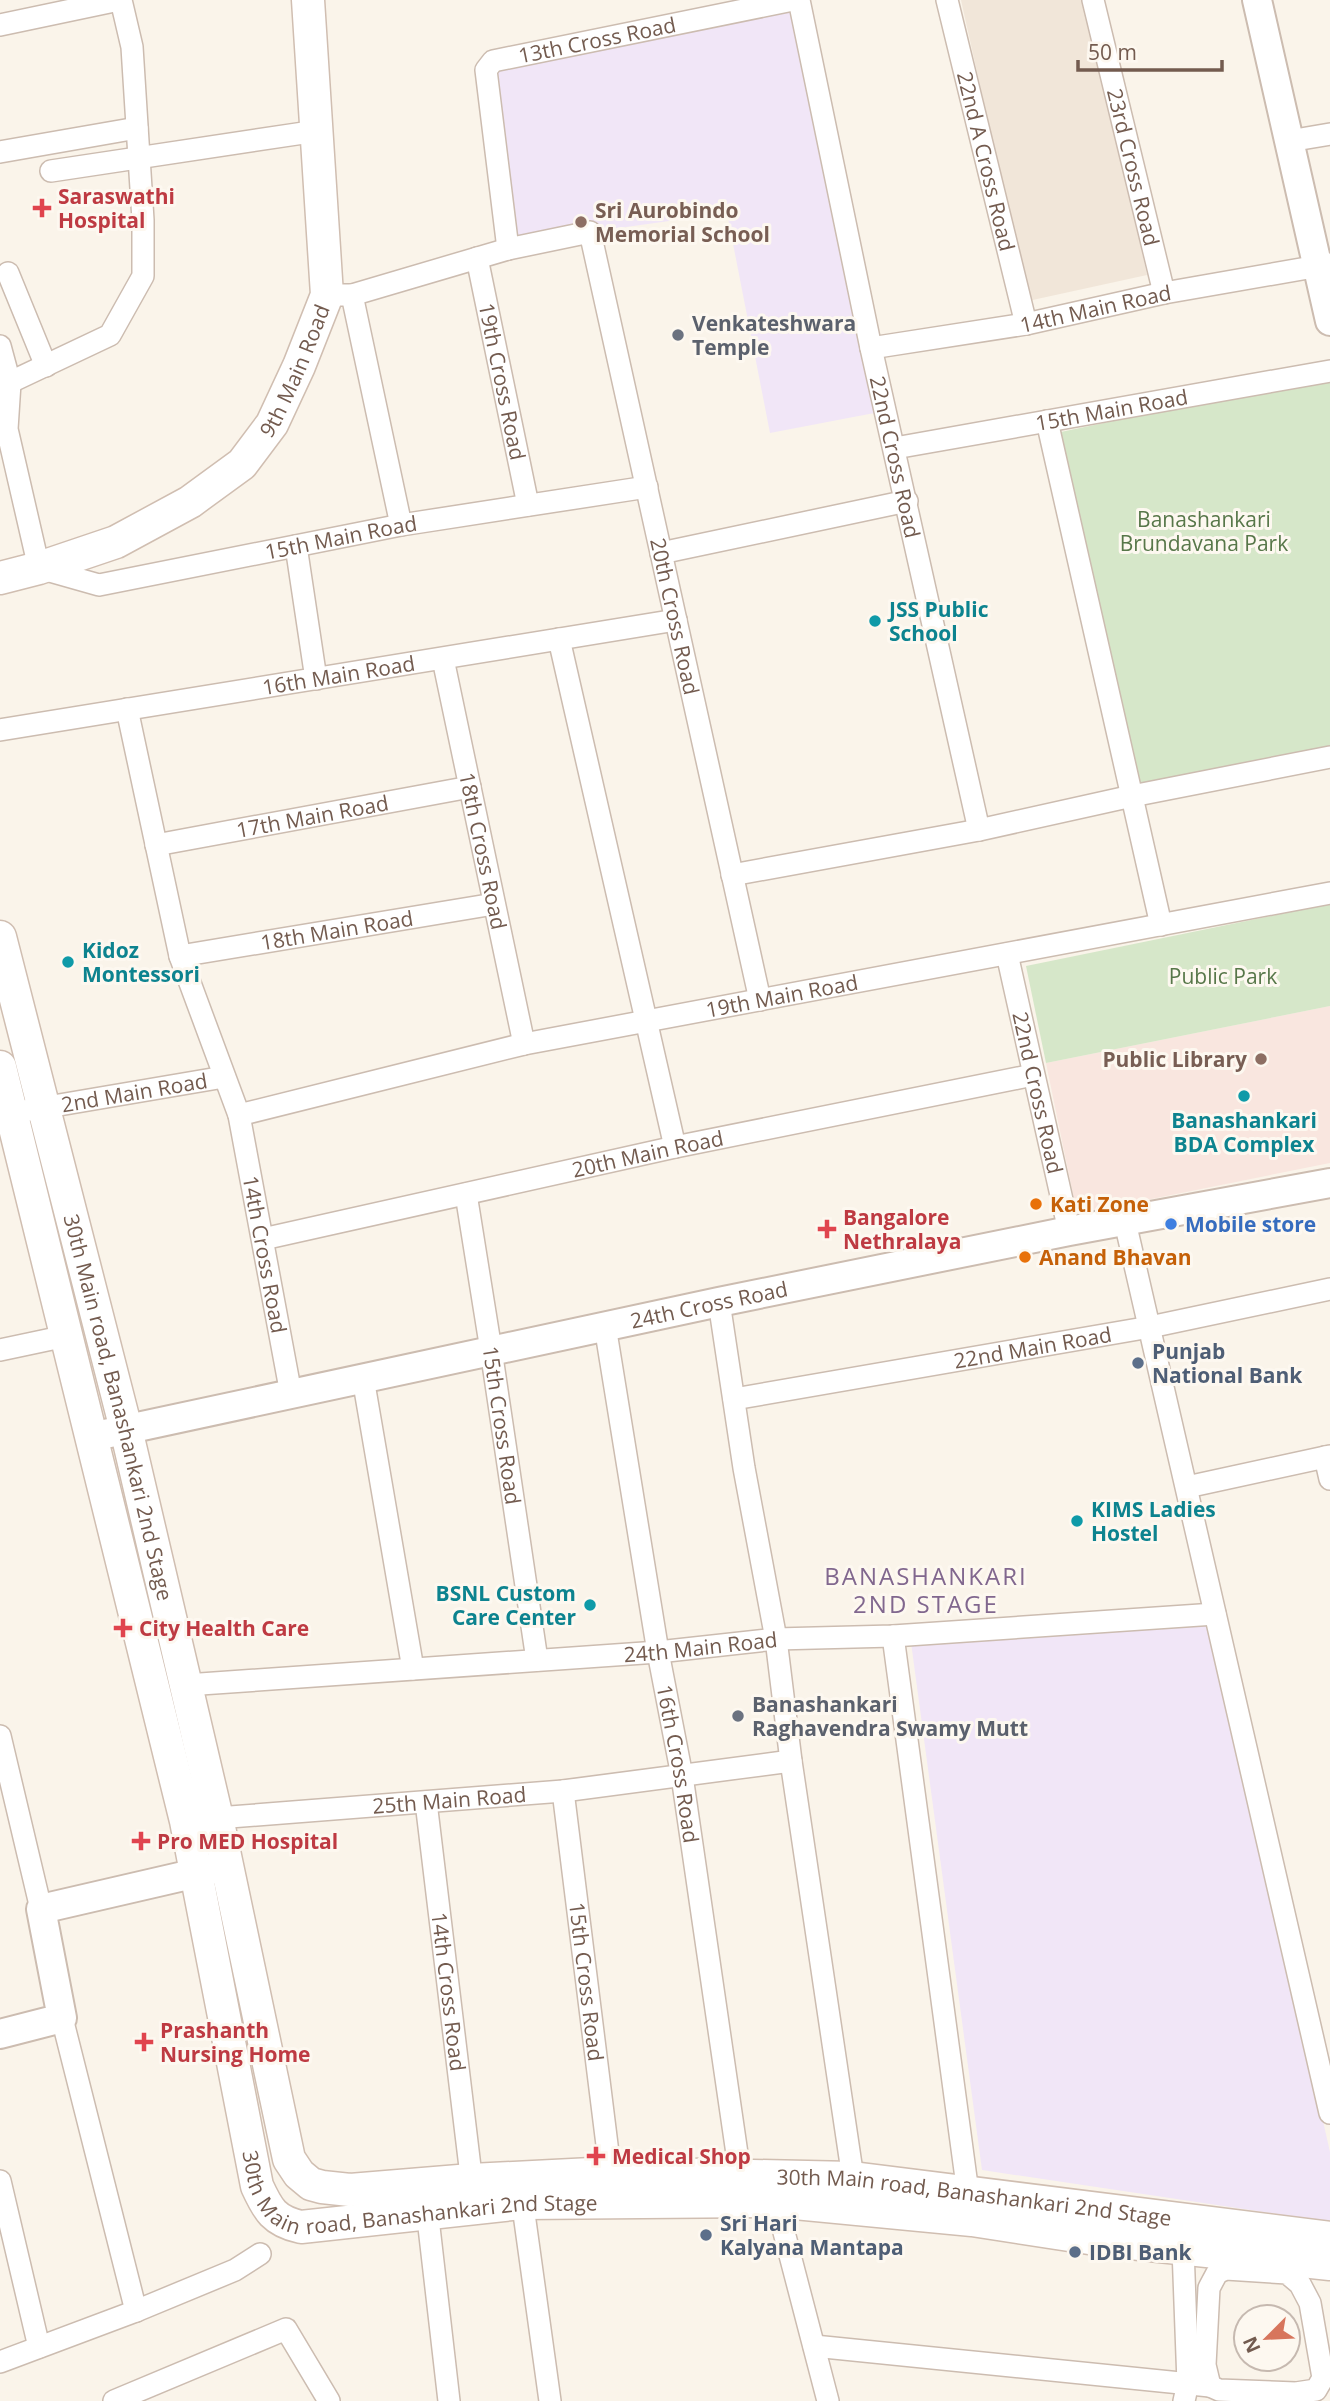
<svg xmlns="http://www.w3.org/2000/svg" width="1330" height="2401" viewBox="0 0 1330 2401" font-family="'Open Sans',sans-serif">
<rect width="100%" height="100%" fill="#faf4ea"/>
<!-- residential -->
<path fill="#f1e6d9" d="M961,0H1086L1147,275L1028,301Z"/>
<!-- commercial -->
<path fill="#f9e6df" d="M1330,1006V1163L1077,1214L1046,1063Z"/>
<!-- education -->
<g fill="#f1e6f7">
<path d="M793,0L890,410L770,433L727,213L590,232L508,249L493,61Z"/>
<path d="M1209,1615L1330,2152V2222L982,2170L910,1635Z"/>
</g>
<!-- green -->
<g fill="#d6e7c9">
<path d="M1330,376V753L1132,794L1056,433Z"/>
<path d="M1330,904V1006L1046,1063L1026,966Z"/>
</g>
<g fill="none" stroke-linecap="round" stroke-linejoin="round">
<!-- minor casing -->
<g stroke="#ccbcb0" stroke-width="24">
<g id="minor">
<path id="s1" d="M799,0L871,348L979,830"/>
<path id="s2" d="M947,0L1026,324"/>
<path id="s3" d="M1093,0L1164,293"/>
<path d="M0,25L119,0"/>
<path d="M1289,141L1330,134"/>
<path d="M0,152L137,128"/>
<path d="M51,171L317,131"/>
<path id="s4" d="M508,249L486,70L493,61L793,0"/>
<path id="s5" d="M477,258L528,505"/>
<path d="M8,273L46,366"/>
<path id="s6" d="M327,295H352L508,249L590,232L760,1000"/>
<path d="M352,295L401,525"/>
<path id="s7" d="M0,346L10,383L7,429L39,568L99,585L401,525L647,487"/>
<path id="s8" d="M871,348L1026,324L1164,293L1330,264"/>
<path d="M0,387L110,335L143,276V220L132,47L121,0"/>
<path d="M1047,421L1161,925"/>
<path id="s9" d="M895,448L1330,371"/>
<path d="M296,546L316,679"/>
<path d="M661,553L907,501"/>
<path d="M559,639L675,1147"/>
<path id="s10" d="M443,659L524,1044"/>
<path id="s11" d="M127,709L180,956L239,1115L291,1394"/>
<path id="s12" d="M0,730L676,620"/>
<path id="s13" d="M156,845L470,787"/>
<path d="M732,875L979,830L1132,796L1330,757"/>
<path id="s14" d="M1007,954L1069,1231"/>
<path id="s15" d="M180,956L494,904"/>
<path id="s16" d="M12,1113L224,1077"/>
<path id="s17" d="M239,1115L524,1044L1330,893"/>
<path id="s18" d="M466,1194L491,1350L537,1660"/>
<path d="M1125,1222L1330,2113"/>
<path id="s19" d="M263,1239L675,1147L1033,1075"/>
<path d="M719,1302L744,1468L776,1639L791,1761L853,2178"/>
<path id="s20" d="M605,1326L658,1652L682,1776L742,2188"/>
<path d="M0,1350L66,1336"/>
<path d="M363,1378L413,1669"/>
<path id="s21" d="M734,1399L1150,1327L1330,1289"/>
<path d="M1325,1457L1330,1479"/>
<path d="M1187,1487L1330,1456"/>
<path d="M893,1636L968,2193"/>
<path id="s22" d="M186,1685L658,1652L776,1639L893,1636L1215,1614"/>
<path d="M0,1736L41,1909"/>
<path id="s23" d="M563,1791L612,2185"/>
<path id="s24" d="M426,1802L473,2192"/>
<path id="s25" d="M217,1818L563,1791L791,1761"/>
<path d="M62,2018L136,2311"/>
<path d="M0,2181L39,2347"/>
<path d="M773,2190L828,2401"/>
<path d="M521,2192L550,2401"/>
<path d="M426,2201L449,2401"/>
<path d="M1183,2249L1188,2383L1184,2401"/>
<path d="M1226,2269L1287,2273L1300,2284L1310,2303L1323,2378L1316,2390L1296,2393L1219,2390L1210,2386L1205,2365L1209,2288L1217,2273Z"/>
<path d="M814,2346L1210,2386"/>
<path d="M0,2362L136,2311L235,2270L260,2254"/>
<path d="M114,2401L286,2329L329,2401"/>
</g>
</g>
<!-- tertiary casing -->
<g stroke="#ccbcb0" stroke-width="32">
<g id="tertiary">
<path d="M1257,0L1330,321"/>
<path id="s26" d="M91,1437L719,1302L1069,1231L1330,1183"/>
<path d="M0,2034L62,2018L41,1909L227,1866"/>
</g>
</g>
<!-- secondary casing -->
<g stroke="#d0beb1" stroke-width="35">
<g id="secondary">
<path id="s27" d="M0,578L39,568L116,542L190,502L242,464L272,424L299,366L327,295L308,0"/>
<path id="s28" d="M0,937L126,1429L217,1818L289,2159L299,2174L311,2184L322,2187L350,2190L471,2180L611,2173L853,2178L1330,2238"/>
<path id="s29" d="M0,1067L186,1821L257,2186C268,2210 274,2221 301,2227L522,2203L774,2201L972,2220L1102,2240L1330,2264"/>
</g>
</g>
<!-- minor -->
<use href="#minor" stroke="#fff" stroke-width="21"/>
<!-- tertiary -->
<use href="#tertiary" stroke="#fff" stroke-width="28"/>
<!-- secondary -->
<use href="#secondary" stroke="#fff" stroke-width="32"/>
</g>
<!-- markers -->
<g fill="#e0444e" stroke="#fdf8f0" stroke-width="2.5">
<path d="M38.5 197.5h7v7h7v7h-7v7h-7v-7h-7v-7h7z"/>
<path d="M823.5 1218.5h7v7h7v7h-7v7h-7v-7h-7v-7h7z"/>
<path d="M119.5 1617.5h7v7h7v7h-7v7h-7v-7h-7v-7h7z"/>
<path d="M137.5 1830.5h7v7h7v7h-7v7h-7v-7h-7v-7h7z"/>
<path d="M140.5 2031.5h7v7h7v7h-7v7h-7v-7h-7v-7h7z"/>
<path d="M592.5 2145.5h7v7h7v7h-7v7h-7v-7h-7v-7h7z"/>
</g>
<g fill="#8d6e63" stroke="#fdf8f0" stroke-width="2.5">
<circle cx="581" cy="222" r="7"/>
<circle cx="1261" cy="1059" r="7"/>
</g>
<g fill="#6b7280" stroke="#fdf8f0" stroke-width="2.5">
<circle cx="678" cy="335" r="7"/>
<circle cx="738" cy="1716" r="7"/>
</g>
<g fill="#0f9aa8" stroke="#fdf8f0" stroke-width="2.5">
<circle cx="875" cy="621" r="7"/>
<circle cx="68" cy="962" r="7"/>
<circle cx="1244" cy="1096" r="7"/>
<circle cx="1077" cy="1521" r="7"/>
<circle cx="590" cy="1605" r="7"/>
</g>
<g fill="#e8710a" stroke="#fdf8f0" stroke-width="2.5">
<circle cx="1036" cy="1204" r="7"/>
<circle cx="1025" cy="1257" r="7"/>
</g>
<circle fill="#3f7fe0" stroke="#fdf8f0" stroke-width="2.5" cx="1171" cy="1224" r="7"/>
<g fill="#5c6f8a" stroke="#fdf8f0" stroke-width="2.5">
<circle cx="1138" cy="1363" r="7"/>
<circle cx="706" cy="2235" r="7"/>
<circle cx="1075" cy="2252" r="7"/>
</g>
<g text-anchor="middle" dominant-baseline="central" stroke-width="6" stroke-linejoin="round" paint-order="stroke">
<!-- street labels -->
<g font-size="21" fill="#735b4f" stroke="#fdf8f0">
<text stroke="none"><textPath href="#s4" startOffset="298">13th Cross Road</textPath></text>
<text stroke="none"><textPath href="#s2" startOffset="166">22nd A Cross Road</textPath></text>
<text stroke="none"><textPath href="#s3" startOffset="172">23rd Cross Road</textPath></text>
<text stroke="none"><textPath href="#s8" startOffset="228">14th Main Road</textPath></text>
<text stroke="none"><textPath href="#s27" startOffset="378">9th Main Road</textPath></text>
<text stroke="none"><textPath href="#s5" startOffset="126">19th Cross Road</textPath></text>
<text stroke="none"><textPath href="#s9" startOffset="220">15th Main Road</textPath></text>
<text stroke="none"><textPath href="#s1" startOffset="467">22nd Cross Road</textPath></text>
<text stroke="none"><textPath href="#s7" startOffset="536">15th Main Road</textPath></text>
<text stroke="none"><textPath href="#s6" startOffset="665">20th Cross Road</textPath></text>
<text stroke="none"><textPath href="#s12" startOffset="343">16th Main Road</textPath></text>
<text stroke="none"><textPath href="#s13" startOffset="159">17th Main Road</textPath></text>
<text stroke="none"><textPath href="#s10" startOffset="196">18th Cross Road</textPath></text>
<text stroke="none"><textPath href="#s15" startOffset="159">18th Main Road</textPath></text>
<text stroke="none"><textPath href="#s17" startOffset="556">19th Main Road</textPath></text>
<text stroke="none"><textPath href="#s16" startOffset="124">2nd Main Road</textPath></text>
<text stroke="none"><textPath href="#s14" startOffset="142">22nd Cross Road</textPath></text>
<text stroke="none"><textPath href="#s19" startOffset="394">20th Main Road</textPath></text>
<text stroke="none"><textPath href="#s11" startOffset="564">14th Cross Road</textPath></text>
<text stroke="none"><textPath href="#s26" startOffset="632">24th Cross Road</textPath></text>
<text stroke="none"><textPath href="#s21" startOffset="303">22nd Main Road</textPath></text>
<text stroke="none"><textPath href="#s28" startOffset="485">30th Main road, Banashankari 2nd Stage</textPath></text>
<text stroke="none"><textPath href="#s18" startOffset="234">15th Cross Road</textPath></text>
<text stroke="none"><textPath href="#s22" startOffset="516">24th Main Road</textPath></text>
<text stroke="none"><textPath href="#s20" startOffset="444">16th Cross Road</textPath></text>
<text stroke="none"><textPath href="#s25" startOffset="233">25th Main Road</textPath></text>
<text stroke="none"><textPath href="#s23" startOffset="192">15th Cross Road</textPath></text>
<text stroke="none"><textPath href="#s24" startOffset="191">14th Cross Road</textPath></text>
<text stroke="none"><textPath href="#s29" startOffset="1311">30th Main road, Banashankari 2nd Stage</textPath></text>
<text stroke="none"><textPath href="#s28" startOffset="1955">30th Main road, Banashankari 2nd Stage</textPath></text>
</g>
<!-- health labels -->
<g font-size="21" font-weight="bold" fill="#be3a42" stroke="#fdf8f0" text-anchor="start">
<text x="58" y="196">Saraswathi<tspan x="58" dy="24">Hospital</tspan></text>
<text x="843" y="1217">Bangalore<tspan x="843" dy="24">Nethralaya</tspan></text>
<text x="139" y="1628">City Health Care</text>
<text x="157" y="1841">Pro MED Hospital</text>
<text x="160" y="2030">Prashanth<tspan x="160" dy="24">Nursing Home</tspan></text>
<text x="612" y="2156">Medical Shop</text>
</g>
<!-- education labels -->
<g font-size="21" font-weight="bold" fill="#785e54" stroke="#fdf8f0" text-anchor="start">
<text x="595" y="210">Sri Aurobindo<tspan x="595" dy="24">Memorial School</tspan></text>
<text x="1247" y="1059" text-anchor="end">Public Library</text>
</g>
<!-- worship labels -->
<g font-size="21" font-weight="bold" fill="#5b616d" stroke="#fdf8f0" text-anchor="start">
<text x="692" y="323">Venkateshwara<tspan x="692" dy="24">Temple</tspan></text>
<text x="752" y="1704">Banashankari<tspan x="752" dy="24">Raghavendra Swamy Mutt</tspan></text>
</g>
<!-- park labels -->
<g font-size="21" fill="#577749" stroke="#fdf8f0">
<text x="1204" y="519">Banashankari<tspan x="1204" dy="24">Brundavana Park</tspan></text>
<text x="1223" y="976">Public Park</text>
</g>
<!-- culture labels -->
<g font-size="21" font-weight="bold" fill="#0d838f" stroke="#fdf8f0" text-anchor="start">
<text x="889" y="609">JSS Public<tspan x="889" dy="24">School</tspan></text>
<text x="82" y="950">Kidoz<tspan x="82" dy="24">Montessori</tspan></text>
<text x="1244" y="1120" text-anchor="middle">Banashankari<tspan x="1244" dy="24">BDA Complex</tspan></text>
<text x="1091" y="1509">KIMS Ladies<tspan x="1091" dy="24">Hostel</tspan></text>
<text x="576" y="1593" text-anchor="end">BSNL Custom<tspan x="576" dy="24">Care Center</tspan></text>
</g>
<!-- food labels -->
<g font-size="21" font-weight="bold" fill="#c56008" stroke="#fdf8f0" text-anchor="start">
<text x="1050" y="1204">Kati Zone</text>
<text x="1039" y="1257">Anand Bhavan</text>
</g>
<!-- shop labels -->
<g font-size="21" font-weight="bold" fill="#366cbe" stroke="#fdf8f0" text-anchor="start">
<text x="1185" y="1224">Mobile store</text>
</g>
<!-- service labels -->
<g font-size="21" font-weight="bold" fill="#4e5e75" stroke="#fdf8f0" text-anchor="start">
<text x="1152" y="1351">Punjab<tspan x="1152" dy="24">National Bank</tspan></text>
<text x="720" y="2223">Sri Hari<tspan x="720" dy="24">Kalyana Mantapa</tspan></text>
<text x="1089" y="2252">IDBI Bank</text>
</g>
<!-- quarter labels -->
<g font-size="24" letter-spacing="2" fill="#81678e" stroke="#fdf8f0">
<text x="926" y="1575">BANASHANKARI<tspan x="926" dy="28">2ND STAGE</tspan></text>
</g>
</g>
<!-- north arrow -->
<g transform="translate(1267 2338) rotate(246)"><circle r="33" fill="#fdf8f0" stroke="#c6b9b0" stroke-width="2"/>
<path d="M0-5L12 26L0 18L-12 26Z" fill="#d7755c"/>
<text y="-10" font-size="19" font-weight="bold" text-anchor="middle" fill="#735b4f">N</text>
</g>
<!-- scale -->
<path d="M1078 60v10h144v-10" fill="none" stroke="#735b4f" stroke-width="3.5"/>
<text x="1088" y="60" font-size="21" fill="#735b4f" stroke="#fdf8f0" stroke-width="5" paint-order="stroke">50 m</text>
</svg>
